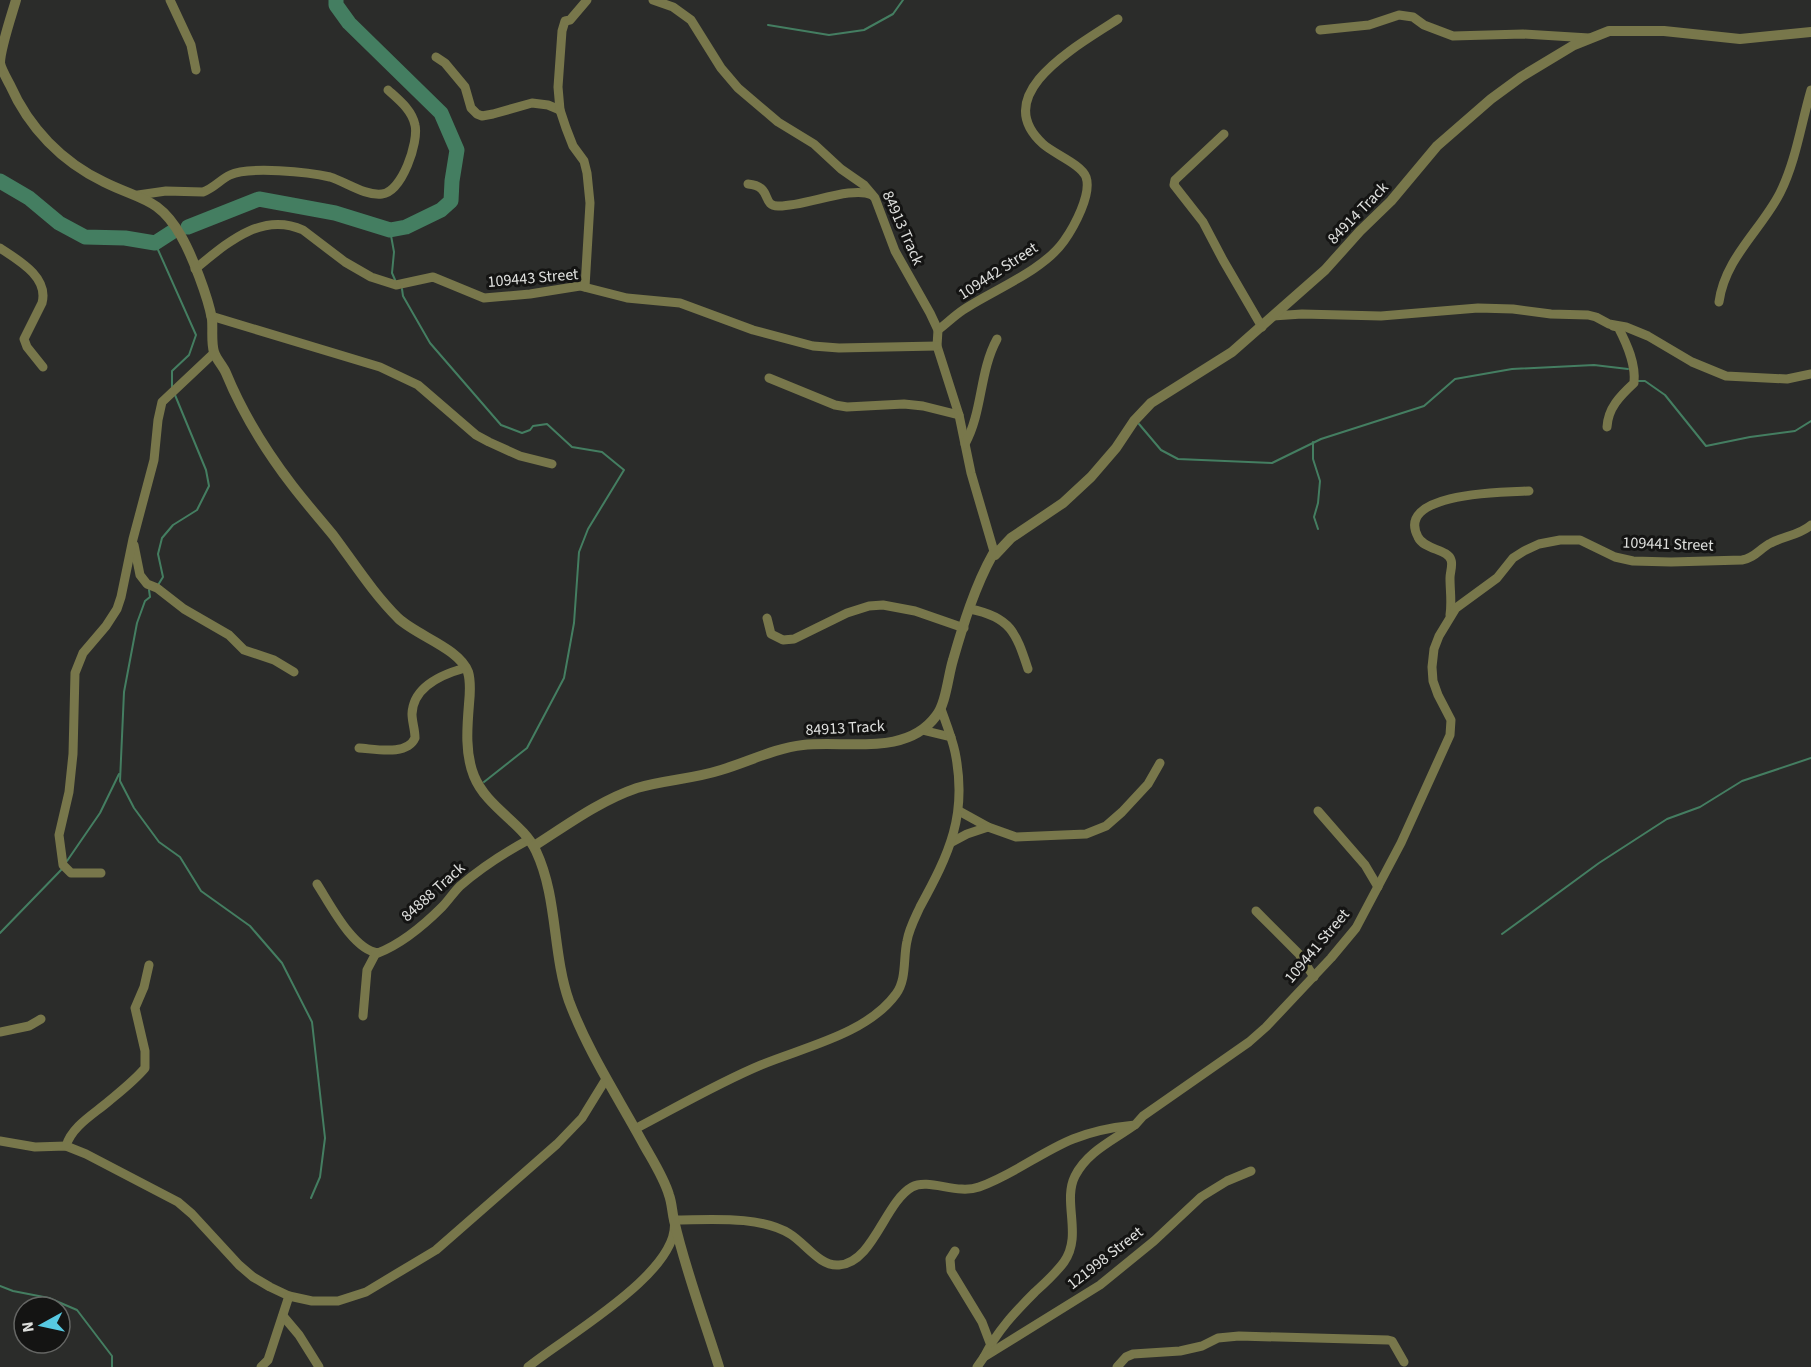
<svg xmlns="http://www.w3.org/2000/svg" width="1811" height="1367" viewBox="0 0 1811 1367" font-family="'Source Sans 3',sans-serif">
<rect width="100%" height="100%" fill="#2b2c2a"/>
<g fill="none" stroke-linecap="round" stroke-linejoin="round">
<!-- stream -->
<g stroke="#447e61" stroke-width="2">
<path d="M768,25L829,35L864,30L893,14L903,0"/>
<path d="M390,230L394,252L392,273L396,282"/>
<path d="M155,243L196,335L189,355L172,371V388"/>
<path d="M402,289L403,296L430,343L501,425L522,433L530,430L533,426L547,424L572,447L602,452L624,470L588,529L579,552L574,623L564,678L527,748L484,782"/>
<path d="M1636,381H1645L1665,395L1706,446L1750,437L1795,431L1811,421"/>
<path d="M1139,424L1161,450L1178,459L1272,463L1321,439L1424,406L1455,379L1512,369L1594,365L1628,369"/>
<path d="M1313,442V459L1320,481L1318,503L1314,517L1318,529"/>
<path d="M158,585L163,577L158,554L162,538L173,525L197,510L209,486L206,470L175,395"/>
<path d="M149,590L150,597L145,601L137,623L124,692L120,781L134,808L159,842L180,857L201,891L250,926L282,963L312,1022L325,1138L320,1177L311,1198"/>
<path d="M67,861L100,813L119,774"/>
<path d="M0,933L62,869"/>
<path d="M1502,934L1599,863L1667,819L1700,807L1742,781L1811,758"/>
<path d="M0,1286L13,1291L49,1298L77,1310L112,1356V1367"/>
</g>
<!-- river -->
<g stroke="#447e61" stroke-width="15">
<path d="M0,181L29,198L59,223L85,237L125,238L155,243L172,232"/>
<path d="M188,227L259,199L335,213L390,230L406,227L441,210L451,201L452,181L457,150L441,113L349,23L336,5V0"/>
</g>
<!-- minor -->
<g stroke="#78774b" stroke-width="9">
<path d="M170,0L191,45L196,70"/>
<path d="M653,0L673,7L691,20L721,68L738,88L778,122L814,144L841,169L864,185L875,198L895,251L930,313L938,330L937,346L959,415L971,473L995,555"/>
<path d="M1320,30L1369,25L1399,15L1413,17L1424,25L1453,36L1523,34L1589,38"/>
<path d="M436,57L445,63L465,87L471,108L477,114L482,116L493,114L532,103L548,105L560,110"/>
<path d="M1224,134L1175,180L1174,185L1203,222L1223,260L1262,327"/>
<path d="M748,184C773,186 761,206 778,206C804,207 852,185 872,195"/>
<path d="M138,195L166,191L203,192C214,188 221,179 230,175C249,166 309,172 330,177C346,182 365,196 382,194C402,192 419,142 415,125C412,110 399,100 388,90"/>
<path d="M0,248C18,260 49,277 42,303L24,339L27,347L43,367"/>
<path d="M195,269C226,244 261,211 303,230L345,262L371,277L396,285L433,277L484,298L530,294L580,286L627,298L680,303L753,330L813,346L839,348L937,346"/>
<path d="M585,287L590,203L587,173L584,161L573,146L566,128L560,110L558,87L562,31L565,21L570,20L587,0"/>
<path d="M1719,302C1725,258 1761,230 1780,193C1796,161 1801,124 1811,90"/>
<path d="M211,316L380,367L418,385L476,435L489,442L520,456L552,464"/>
<path d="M1273,316L1302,314L1381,316L1478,308L1513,309L1551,314L1588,315L1596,317L1609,324L1626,327L1648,336L1692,362L1726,376L1787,379L1811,374"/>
<path d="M938,330C946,324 954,316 963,310C993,290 1043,271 1064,241C1074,227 1092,194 1086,177C1081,164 1054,154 1043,144C987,93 1081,44 1118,19"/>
<path d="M769,378L835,405L847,407L904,404L923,406L959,415"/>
<path d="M1607,427C1608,408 1620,396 1634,383C1636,364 1627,344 1618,327L1613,326"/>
<path d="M965,444C983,411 979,372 997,339"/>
<path d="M134,545L140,575L147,584L157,588L184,609L229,635L244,650L274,660L294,672"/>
<path d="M970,609C1011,617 1016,633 1028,669"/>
<path d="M1450,615C1452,602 1450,591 1450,578C1450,572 1453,565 1451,560C1448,549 1424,550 1418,537C1394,492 1506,492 1529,491"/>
<path d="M767,618L771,634L783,640L794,639L847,613L869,606L883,605L915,611L964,628"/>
<path d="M922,730L951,737"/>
<path d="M359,748C376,749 407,756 415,738C415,729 412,722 412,714C413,686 443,674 465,668"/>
<path d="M959,811L988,827L1016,837L1086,834L1106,826L1122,812L1148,784L1160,763"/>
<path d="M1318,811L1365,865L1378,887"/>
<path d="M952,842L967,834L988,827"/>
<path d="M101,873H71L63,865L59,835L69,792L73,754L75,673L83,653L106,626L117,609L121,597L133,539L154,460L158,420L162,402L214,353"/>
<path d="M317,884C330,904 353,950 378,953C401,944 424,925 442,907C448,901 453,893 460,886C481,868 504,853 528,840"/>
<path d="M1256,911L1299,954L1314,977"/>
<path d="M363,1016L367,970L376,953"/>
<path d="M0,1032L29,1026L41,1019"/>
<path d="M635,1129C677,1107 718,1083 761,1065C804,1047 867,1034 896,994C907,979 903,958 907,941C909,929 915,918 920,907C949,854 968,815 955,752C952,738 946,723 941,709"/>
<path d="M0,1141L35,1147L66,1146L86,1154L178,1202L192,1214L239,1265L253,1277L270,1287L289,1296L312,1301H338L366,1292L436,1250L557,1144L582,1118L606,1079"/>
<path d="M66,1146C72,1126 94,1114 109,1101C121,1091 135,1080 145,1068V1051L135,1008L144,987L149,965"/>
<path d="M955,1251L950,1259L951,1271L982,1322L990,1343"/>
<path d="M283,1316L299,1335L319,1367"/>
<path d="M984,1357C997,1331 1015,1312 1035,1292C1045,1283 1056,1273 1064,1262C1083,1235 1062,1202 1075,1176C1087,1152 1112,1141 1133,1126"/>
<path d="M261,1367L268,1360L289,1296"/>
<path d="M528,1367C563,1338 683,1271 674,1220C708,1220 760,1215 790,1234C805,1243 820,1267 839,1265C873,1263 885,1202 912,1187C929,1178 957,1195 979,1187C1013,1175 1041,1152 1073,1139C1093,1131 1114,1127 1135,1125L1143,1116L1249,1042L1266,1027L1331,958L1356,928L1401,843L1450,735L1451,720L1438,695L1433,681L1432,667L1434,649L1439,636L1456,608L1497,578L1513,558L1524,551L1539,544L1560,540H1580L1615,557L1633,561L1671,562L1742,560C1755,558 1760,548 1771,543C1784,536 1800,535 1811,525"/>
<path d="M977,1367L984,1357L1100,1285L1154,1241L1201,1197L1227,1181L1251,1171"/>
<path d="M1117,1367L1126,1357L1133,1354L1180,1351L1202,1346L1218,1338L1239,1336L1388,1340L1392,1341L1404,1362"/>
</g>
<!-- tertiary -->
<g stroke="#78774b" stroke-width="10">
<path d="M16,0C12,14 0,49 0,63C1,69 7,79 10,85C29,128 62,162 104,182C140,200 159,197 181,236C192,255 208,297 212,319C213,330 211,342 214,352C216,359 223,366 226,373C242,412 266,451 292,485C305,502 319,518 333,535C354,563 373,593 398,618C417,636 459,648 468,672C471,682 470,694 469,704C467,728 465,754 474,776C487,808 523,823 536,851C558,898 552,952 569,1001C588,1052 618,1097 644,1145C653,1161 664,1178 669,1195C672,1203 672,1212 674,1220C685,1269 704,1319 719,1367"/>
<path d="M534,846C567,825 599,801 637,788C664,780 693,779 721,770C748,762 775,748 803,745C845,740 906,757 936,716C946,704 948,676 953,660C963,625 975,586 993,554L995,555L1011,538L1063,503L1091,477L1116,448L1134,421L1151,403L1232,352L1325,270L1360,231L1391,201L1437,146L1491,99L1521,77L1574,45L1609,31H1664L1740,39L1811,32"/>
</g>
</g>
<g text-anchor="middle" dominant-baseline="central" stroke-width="6" stroke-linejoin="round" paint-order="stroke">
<!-- street labels -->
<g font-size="16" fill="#dfe0de" stroke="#141413">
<text transform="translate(1358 213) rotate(-46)">84914 Track</text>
<text transform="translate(903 228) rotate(66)">84913 Track</text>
<text transform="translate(998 271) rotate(-33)">109442 Street</text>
<text transform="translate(533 278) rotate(-5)">109443 Street</text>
<text transform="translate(1668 544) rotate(2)">109441 Street</text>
<text transform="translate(845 728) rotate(-3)">84913 Track</text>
<text transform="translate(433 892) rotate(-42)">84888 Track</text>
<text transform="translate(1317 946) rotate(-50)">109441 Street</text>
<text transform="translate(1105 1258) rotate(-38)">121998 Street</text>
</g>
</g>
<!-- north arrow -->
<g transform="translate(42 1325) rotate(262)"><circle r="28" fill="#141413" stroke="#656664" stroke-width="1.5"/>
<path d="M0-4.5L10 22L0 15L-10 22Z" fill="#57c9e2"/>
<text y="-9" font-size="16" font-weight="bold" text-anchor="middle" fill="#dfe0de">N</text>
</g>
</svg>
